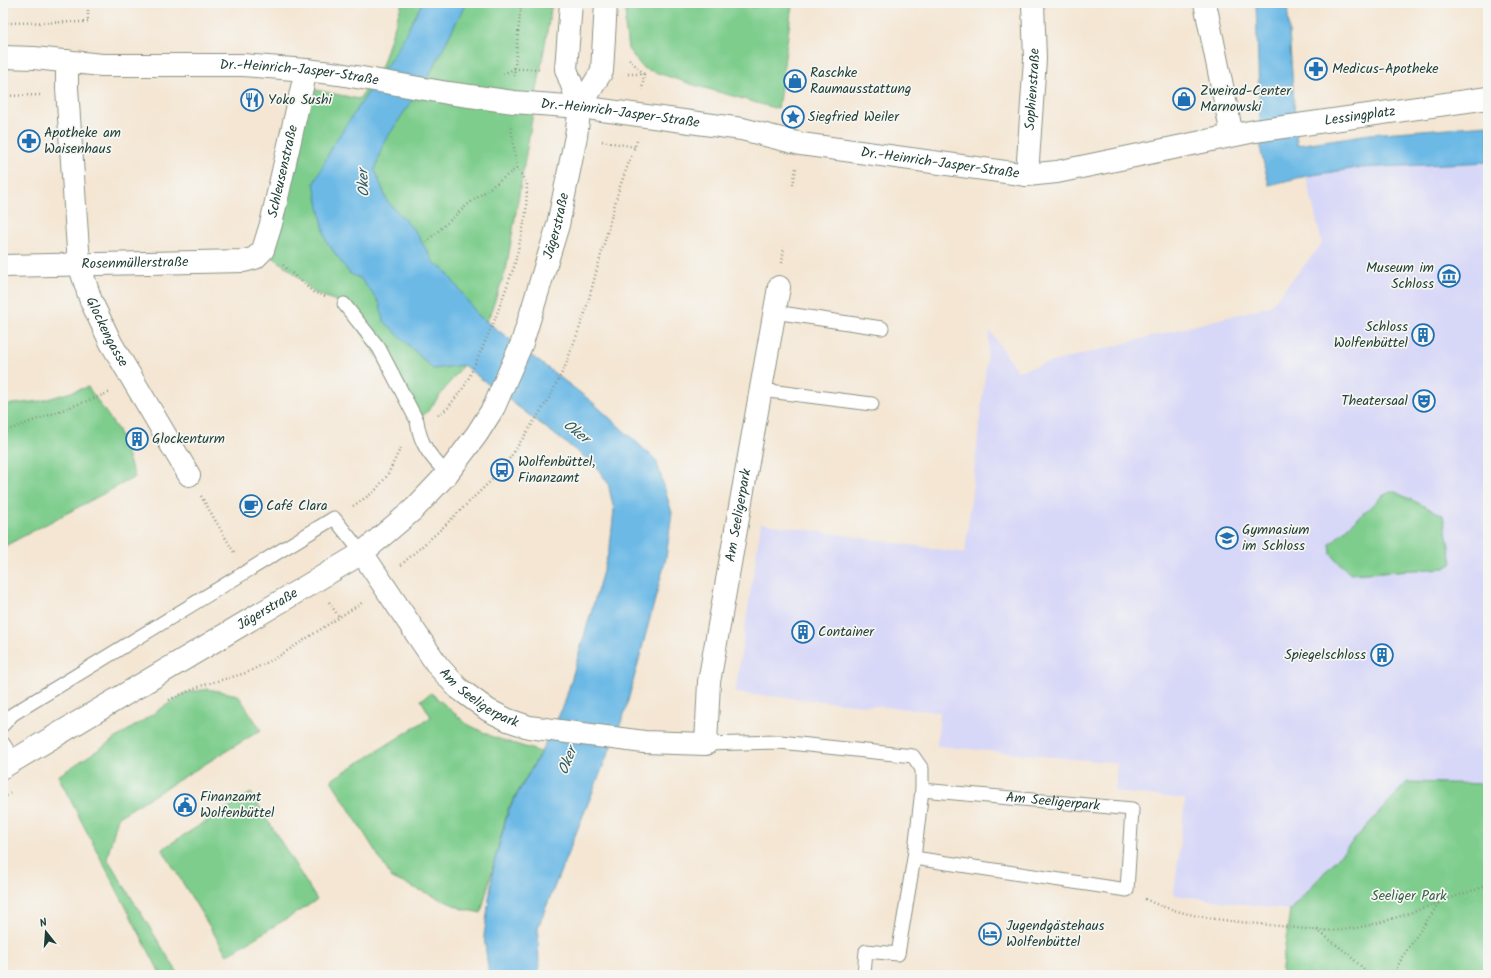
<svg xmlns="http://www.w3.org/2000/svg" width="1491" height="978" viewBox="0 0 1491 978" font-family="Kalam,sans-serif">
<rect width="100%" height="100%" fill="#f6f6f2"/>
<filter id="ink" filterUnits="userSpaceOnUse"><feTurbulence type="fractalNoise" baseFrequency=".025" numOctaves="2"/><feDisplacementMap in="SourceGraphic" scale="8" xChannelSelector="R" yChannelSelector="G"/><feConvolveMatrix kernelMatrix="1 2 1 2 8 2 1 2 1" color-interpolation-filters="sRGB"/></filter>
<filter id="wash" filterUnits="userSpaceOnUse"><feTurbulence type="fractalNoise" baseFrequency=".012" numOctaves="4" result="noise"/><feDisplacementMap in="SourceGraphic" scale="16" xChannelSelector="R" yChannelSelector="G"/><feGaussianBlur stdDeviation="0.9" result="paint"/><feColorMatrix in="noise" values="0 0 0 0 0 0 0 0 0 0 0 0 0 0 0 0 0 1.4 0 .05"/><feComposite in="paint" operator="in"/></filter>
<g filter="url(#wash)">
<rect width="100%" height="100%" fill="#f4e6d3"/>
<!-- built -->
<path fill="#d7d7f8" d="M1488,162V784L1407,782L1290,910L1174,895L1185,799L1115,792L1117,763L937,746L940,712L735,693L761,523L965,553L990,330L1017,371L1270,306L1322,244L1306,176L1358,168Z"/>
<!-- green -->
<g fill="#7ecd8d" stroke="#4e8560">
<path d="M402,3H552L506,270L490,314L463,365L429,410L417,421L344,304L313,292L293,272L263,250L302,87L359,99L382,66Z"/>
<path d="M627,3H688L704,5L750,3L752,8L765,3H795L792,5L778,109L694,85L643,68L628,49L625,25Z"/>
<path d="M88,387L118,430L135,477L3,547V405L41,401Z"/>
<path d="M1393,491L1443,515L1452,563L1445,568L1350,574L1331,554L1330,544L1382,496Z"/>
<path d="M208,689L238,695L261,730L118,817L107,858L179,975H161L58,776L185,693Z"/>
<path d="M431,693L467,724L493,737L541,752L508,809L481,913L463,909L392,878L331,780L431,717L421,700Z"/>
<path d="M1407,782L1488,784V975H1281L1290,910Z"/>
<path d="M251,793L317,900L227,955L162,849Z"/>
</g>
<!-- water -->
<g fill="#6cb9e6" stroke="#467b8d">
<path d="M422,3H466L432,70L383,144L375,170L387,201L416,232L434,263L444,269L478,315L591,401L656,460L672,513L666,558L625,712L538,927L539,971L544,975H489L484,936L494,863L509,809L541,752L564,705L610,547L614,510L608,483L595,465L463,365L433,369L384,321L379,302L360,278L350,274L326,241L314,183L334,143L397,50Z"/>
<path d="M1256,3H1287L1297,145L1370,134L1488,125V162L1358,168L1306,176L1269,185L1261,152Z"/>
</g>
</g>
<g filter="url(#ink)">
<g fill="none" stroke-linecap="round" stroke-linejoin="round">
<!-- lane casing -->
<g stroke="#8a9284" stroke-width="15">
<g id="lane">
<path d="M344,304L379,348L417,421C420,445 431,457 447,474"/>
<path d="M774,312L882,328"/>
<path d="M761,390L872,404"/>
<path d="M3,725L13,714L334,518L362,553"/>
<path d="M3,743L14,760"/>
<path id="s1" d="M706,744L780,742L913,756L922,769V790L1132,809L1127,890L914,858"/>
<path d="M864,975L866,951L898,954L914,858L922,790"/>
</g>
</g>
<!-- street casing -->
<g stroke="#8a9284" stroke-width="24">
<g id="street">
<path d="M1205,3L1232,135"/>
<path id="s2" d="M67,61V88L79,264L91,301L111,343L189,475"/>
<path id="s3" d="M1027,175L1035,59L1033,3"/>
<path id="s4" d="M3,266L244,261L255,258L263,250L271,224L306,70"/>
<path id="s5" d="M362,553L438,666L458,688L488,710L508,720L529,727L644,742L706,744L709,682L779,287"/>
</g>
</g>
<!-- secondary casing -->
<g stroke="#8a9284" stroke-width="24">
<g id="secondary">
<path d="M571,3L566,69L580,107"/>
<path id="s6" d="M3,57L34,58L102,65H243L306,70L339,74L448,93L514,102L580,107L742,129L801,144L1027,175L1057,172L1255,131L1488,98"/>
<path id="s7" d="M3,767L362,553L414,509L447,474L477,434L494,407L511,368L522,343L558,225L576,136L580,107L602,71L606,3"/>
</g>
</g>
<!-- path -->
<g stroke="#8a9284" stroke-width="2.5" stroke-dasharray="1 3" stroke-linecap="butt">
<path d="M3,23L88,22V3"/>
<path d="M629,59L644,74"/>
<path d="M503,74L514,69H541"/>
<path d="M628,74H644L642,90"/>
<path d="M514,76L521,3"/>
<path d="M3,96L41,95"/>
<path d="M602,141L635,147"/>
<path d="M793,185L796,168"/>
<path d="M426,242L467,205L517,168"/>
<path d="M782,263L784,247"/>
<path d="M283,265L313,292L325,296"/>
<path d="M438,415L447,409L466,384L493,324L514,267L526,215L527,184L517,168L511,127"/>
<path d="M3,432L111,392"/>
<path d="M201,496L235,554"/>
<path d="M353,506L374,492L387,476L401,447"/>
<path d="M401,565L438,532L502,470L548,400L564,369L585,313L619,189L637,141"/>
<path d="M329,602L339,617"/>
<path d="M169,700L203,685L246,673L276,658L363,602"/>
<path d="M3,798L11,793"/>
<path d="M1145,899C1186,919 1234,921 1279,926C1301,928 1326,933 1349,929C1397,922 1441,899 1488,886"/>
<path d="M1317,930L1347,953L1370,975"/>
<path d="M1393,975L1403,956L1439,903"/>
</g>
<!-- lane -->
<use href="#lane" stroke="#fff" stroke-width="13"/>
<!-- street -->
<use href="#street" stroke="#fff" stroke-width="22"/>
<!-- secondary -->
<use href="#secondary" stroke="#fff" stroke-width="22"/>
</g>
</g>
<!-- icons -->
<defs>
<g id="pharmacy-ring" transform="scale(1.15)"><circle r="9.5" fill="#f6f6f2" stroke="#1f6fb2" stroke-width="1.5"/><path d="M-2-6h4v4h4v4h-4v4h-4v-4h-4v-4h4Z" fill="#1f6fb2"/></g>
<g id="shop-ring" transform="scale(1.15)"><circle r="9.5" fill="#f6f6f2" stroke="#1f6fb2" stroke-width="1.5"/><path d="M-5-2.5h2.3a2.7 3.5 0 0 1 5.4 0H5L5.5 6h-11ZM-1.5-2.5h3a1.5 2.3 0 0 0-3 0Z" fill="#1f6fb2"/></g>
<g id="restaurant-ring" transform="scale(1.15)"><circle r="9.5" fill="#f6f6f2" stroke="#1f6fb2" stroke-width="1.5"/><path d="M-5-6h1v4h1v-4h1v4h1v-4h1v5L-1.5 .5V6h-2V.5L-5-1ZM5-6V6H3V1.5H1.5Q1.5-4 5-6Z" fill="#1f6fb2"/></g>
<g id="sight-ring" transform="scale(1.15)"><circle r="9.5" fill="#f6f6f2" stroke="#1f6fb2" stroke-width="1.5"/><path d="M0-6L1.8-2.2L6-1.7L2.9 1.2L3.7 5.4L0 3.3L-3.7 5.4L-2.9 1.2L-6-1.7L-1.8-2.2Z" fill="#1f6fb2"/></g>
<g id="museum-ring" transform="scale(1.15)"><circle r="9.5" fill="#f6f6f2" stroke="#1f6fb2" stroke-width="1.5"/><path d="M0-6L6-3V-2H-6V-3ZM-5-1h2V3h-2ZM-1-1h2V3h-2ZM3-1h2V3H3ZM-6 4H6V6H-6Z" fill="#1f6fb2"/></g>
<g id="building-ring" transform="scale(1.15)"><circle r="9.5" fill="#f6f6f2" stroke="#1f6fb2" stroke-width="1.5"/><path d="M-4-6H4V6H1V3H-1V6H-4ZM-2.5-4.3h1.7v1.8h-1.7ZM.8-4.3h1.7v1.8H.8ZM-2.5-1h1.7V.8h-1.7ZM.8-1h1.7V.8H.8Z" fill="#1f6fb2"/></g>
<g id="theatre-ring" transform="scale(1.15)"><circle r="9.5" fill="#f6f6f2" stroke="#1f6fb2" stroke-width="1.5"/><path d="M-5-5.5Q0-4 5-5.5V0Q5 5 0 6Q-5 5-5 0ZM-3.3-2.5H-1v1.5H-3.3ZM1-2.5H3.3v1.5H1ZM-2.8 1Q0 5.5 2.8 1Z" fill="#1f6fb2"/></g>
<g id="bus-ring" transform="scale(1.15)"><circle r="9.5" fill="#f6f6f2" stroke="#1f6fb2" stroke-width="1.5"/><path d="M-5-6H5V4H4V6H2V4H-2V6H-4V4H-5ZM-3.5-4V0h7V-4ZM-3.5 1.2v1.5H-2V1.2ZM2 1.2v1.5H3.5V1.2Z" fill="#1f6fb2"/></g>
<g id="cafe-ring" transform="scale(1.15)"><circle r="9.5" fill="#f6f6f2" stroke="#1f6fb2" stroke-width="1.5"/><path d="M-5.5-4.5H6V0H3Q3 3.5 0 3.5H-2.5Q-5.5 3.5-5.5 0ZM3-3.2v2h1.7v-2ZM-6 4.5H4V6H-6Z" fill="#1f6fb2"/></g>
<g id="school-ring" transform="scale(1.15)"><circle r="9.5" fill="#f6f6f2" stroke="#1f6fb2" stroke-width="1.5"/><path d="M0-5L7-2L0 1L-7-2ZM-4 1L0 2.5L4 1V4Q0 6-4 4Z" fill="#1f6fb2"/></g>
<g id="civic-ring" transform="scale(1.15)"><circle r="9.5" fill="#f6f6f2" stroke="#1f6fb2" stroke-width="1.5"/><path d="M-.6-6.5H3V-4.5H.6V-3L4-1V1h2V6H-6V1h2V-1L-.6-3ZM-1.2 2.5V6h2.4V2.5Z" fill="#1f6fb2"/></g>
<g id="hotel-ring" transform="scale(1.15)"><circle r="9.5" fill="#f6f6f2" stroke="#1f6fb2" stroke-width="1.5"/><path d="M-6-4.5h1.5V1H6V5H4.5V3h-9V5H-6ZM-4 0a1.8 1.8 0 1 1 3.6 0ZM.5 0V-2.5h3Q6-2.5 6 0Z" fill="#1f6fb2"/></g>
</defs>
<g fill-rule="evenodd">
<use href="#pharmacy-ring" x="1316" y="69"/>
<use href="#shop-ring" x="795" y="81"/>
<use href="#shop-ring" x="1184" y="99"/>
<use href="#restaurant-ring" x="252" y="100"/>
<use href="#sight-ring" x="793" y="117"/>
<use href="#pharmacy-ring" x="29" y="141"/>
<use href="#museum-ring" x="1449" y="276"/>
<use href="#building-ring" x="1423" y="335"/>
<use href="#theatre-ring" x="1424" y="401"/>
<use href="#building-ring" x="137" y="439"/>
<use href="#bus-ring" x="502" y="470"/>
<use href="#cafe-ring" x="251" y="506"/>
<use href="#school-ring" x="1227" y="538"/>
<use href="#building-ring" x="803" y="632"/>
<use href="#building-ring" x="1382" y="655"/>
<use href="#civic-ring" x="185" y="805"/>
<use href="#hotel-ring" x="990" y="934"/>
</g>
<g text-anchor="middle" dominant-baseline="central" stroke-width="3.5" stroke-linejoin="round" paint-order="stroke">
<!-- poi labels -->
<g font-size="14" fill="#1f3d34" stroke="#f6f6f2" text-anchor="start">
<text x="1332" y="69">Medicus-Apotheke</text>
<text x="810" y="73">Raschke<tspan x="810" dy="16">Raumausstattung</tspan></text>
<text x="1200" y="91">Zweirad-Center<tspan x="1200" dy="16">Marnowski</tspan></text>
<text x="268" y="100">Yoko Sushi</text>
<text x="808" y="117">Siegfried Weiler</text>
<text x="44" y="133">Apotheke am<tspan x="44" dy="16">Waisenhaus</tspan></text>
<text x="1434" y="268" text-anchor="end">Museum im<tspan x="1434" dy="16">Schloss</tspan></text>
<text x="1408" y="327" text-anchor="end">Schloss<tspan x="1408" dy="16">Wolfenbüttel</tspan></text>
<text x="1408" y="401" text-anchor="end">Theatersaal</text>
<text x="152" y="439">Glockenturm</text>
<text x="518" y="462">Wolfenbüttel,<tspan x="518" dy="16">Finanzamt</tspan></text>
<text x="266" y="506">Café Clara</text>
<text x="1242" y="530">Gymnasium<tspan x="1242" dy="16">im Schloss</tspan></text>
<text x="818" y="632">Container</text>
<text x="1366" y="655" text-anchor="end">Spiegelschloss</text>
<text x="200" y="797">Finanzamt<tspan x="200" dy="16">Wolfenbüttel</tspan></text>
<text x="1006" y="926">Jugendgästehaus<tspan x="1006" dy="16">Wolfenbüttel</tspan></text>
</g>
<!-- street labels -->
<g font-size="14" fill="#1f3d34" stroke="#f6f6f2">
<text stroke="none"><textPath href="#s6" startOffset="297">Dr.-Heinrich-Jasper-Straße</textPath></text>
<text stroke="none"><textPath href="#s3" startOffset="86">Sophienstraße</textPath></text>
<text stroke="none"><textPath href="#s6" startOffset="621">Dr.-Heinrich-Jasper-Straße</textPath></text>
<text stroke="none"><textPath href="#s6" startOffset="1371">Lessingplatz</textPath></text>
<text stroke="none"><textPath href="#s6" startOffset="945">Dr.-Heinrich-Jasper-Straße</textPath></text>
<text stroke="none"><textPath href="#s4" startOffset="345">Schleusenstraße</textPath></text>
<text stroke="none"><textPath href="#s7" startOffset="808">Jägerstraße</textPath></text>
<text stroke="none"><textPath href="#s4" startOffset="132">Rosenmüllerstraße</textPath></text>
<text stroke="none"><textPath href="#s2" startOffset="277">Glockengasse</textPath></text>
<text stroke="none"><textPath href="#s5" startOffset="657">Am Seeligerpark</textPath></text>
<text stroke="none"><textPath href="#s7" startOffset="308">Jägerstraße</textPath></text>
<text stroke="none"><textPath href="#s5" startOffset="189">Am Seeligerpark</textPath></text>
<text stroke="none"><textPath href="#s1" startOffset="376">Am Seeligerpark</textPath></text>
</g>
<!-- park labels -->
<g font-size="14" fill="#37614a" stroke="#f6f6f2">
<text x="1409" y="896">Seeliger Park</text>
</g>
<!-- water labels -->
<g font-size="15" font-style="italic" fill="#325c60" stroke="#f6f6f2">
<text transform="translate(364 183) rotate(-93)">Oker</text>
<text transform="translate(576 432) rotate(38)">Oker</text>
<text transform="translate(568 761) rotate(-69)">Oker</text>
</g>
</g>
<!-- margin -->
<rect width="1491" height="978" fill="none" stroke="#f6f6f2" stroke-width="16"/>
<!-- north arrow -->
<g transform="translate(46 932) rotate(343)" stroke="#f6f6f2" stroke-width="3" paint-order="stroke">
<path d="M0-3L7 15L0 10L-7 15Z" fill="#1f3d34"/>
<text y="-6" font-size="11" font-weight="bold" text-anchor="middle" fill="#1f3d34">N</text>
</g>
</svg>
